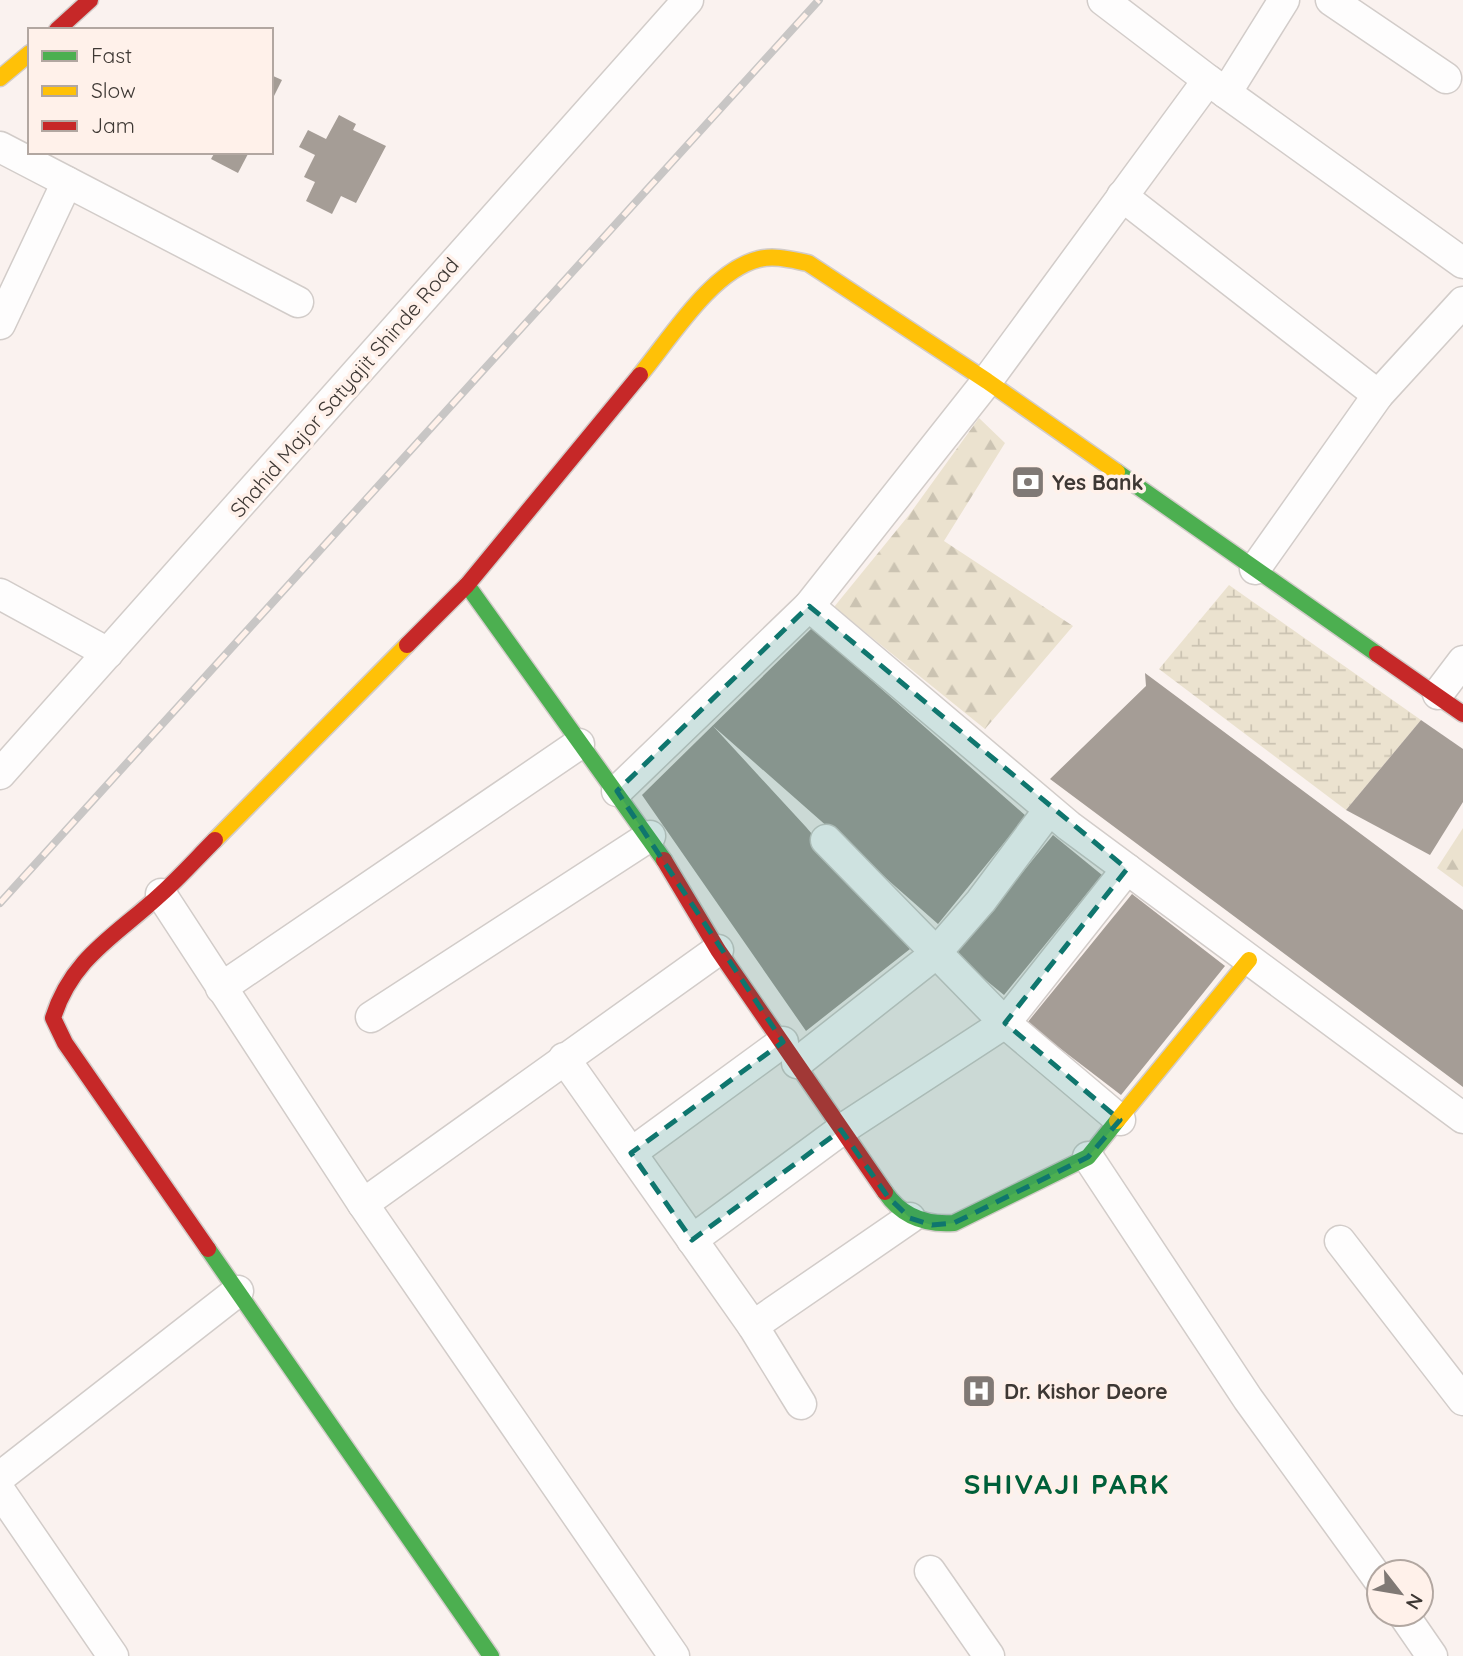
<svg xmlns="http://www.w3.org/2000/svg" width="1463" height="1656" viewBox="0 0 1463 1656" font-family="Quicksand,sans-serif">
<defs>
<pattern id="forest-firs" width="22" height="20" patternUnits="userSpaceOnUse" patternTransform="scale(1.75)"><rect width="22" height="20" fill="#ebe2cf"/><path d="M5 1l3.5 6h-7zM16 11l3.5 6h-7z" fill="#cbc3b2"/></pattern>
<pattern id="wetland-marsh" width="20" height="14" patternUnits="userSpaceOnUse" patternTransform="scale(1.75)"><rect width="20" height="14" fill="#ebe2cf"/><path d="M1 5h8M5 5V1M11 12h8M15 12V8" fill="none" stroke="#cbc3b2"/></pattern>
</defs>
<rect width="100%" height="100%" fill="#faf2ef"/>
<!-- forest -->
<g fill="url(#forest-firs)">
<path d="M979,418L1005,443L944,541L1073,626L985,729L834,607L909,515Z"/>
<path d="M1463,828V887L1437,868Z"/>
</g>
<!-- wetland -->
<path fill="url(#wetland-marsh)" d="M1229,585L1421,720L1346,810L1159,669Z"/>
<!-- building -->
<g fill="#a59d96">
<path d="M271,75L282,80L271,102Z"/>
<path d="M339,115L356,124L353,130L386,146L356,203L341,196L332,214L306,201L315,182L304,177L315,155L299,147L308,130L326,139Z"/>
<path d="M215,152H249L238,173L211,159Z"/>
<path d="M812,628L1026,816L938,924L713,726L806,827L910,949L806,1031L642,795Z"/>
<path d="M1145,673L1463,910V1087L1050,779L1146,686Z"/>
<path d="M1421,720L1463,749V802L1430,855L1346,810Z"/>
<path d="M1053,835L1102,875L1004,995L955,955Z"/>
<path d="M1132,894L1225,966L1121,1095L1027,1023Z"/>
</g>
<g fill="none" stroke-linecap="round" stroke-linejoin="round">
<!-- street casing -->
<g stroke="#d2ccc9" stroke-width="33">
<g id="street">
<path d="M1103,0L1208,80L1463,263"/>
<path d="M1331,0L1446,78"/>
<path d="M1226,93L1284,0"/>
<path d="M0,147L298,302"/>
<path d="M1122,196L1378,395"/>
<path d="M0,324L67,182"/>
<path d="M1255,569L1378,395L1463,302"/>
<path d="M0,594L108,653"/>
<path d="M809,606L1069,826L1463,1118"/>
<path d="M1438,694L1463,661"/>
<path d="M0,774L688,0"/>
<path d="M617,791L809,606L987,381L1208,80"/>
<path d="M826,840L1005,1023L1120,1120"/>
<path d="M161,894L363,1204L674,1656"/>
<path d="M221,988L579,744"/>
<path d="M371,1017L650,836"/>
<path d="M564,1058L753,1326L801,1404"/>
<path d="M797,1063L934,955L981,901L1049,810"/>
<path d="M631,1153L783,1042"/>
<path d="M1088,1157L1248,1399L1379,1580"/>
<path d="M363,1204L718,950"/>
<path d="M692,1240L841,1130L1005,1023L1127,869"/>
<path d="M1340,1241L1463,1400"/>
<path d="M753,1326L910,1218"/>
<path d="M0,1477L238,1291"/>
<path d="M0,1491L113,1656"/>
<path d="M930,1571L989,1656"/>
<path d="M1403,1614L1432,1656"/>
</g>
</g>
<!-- fast casing -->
<g stroke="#d2ccc9" stroke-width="19">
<g id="fast">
<path d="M1117,472L1377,654"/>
<path d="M467,585L664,860"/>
<path d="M885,1192C902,1217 926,1225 954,1223L1088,1157L1117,1121"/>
<path d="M208,1249L491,1656"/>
</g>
</g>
<!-- slow casing -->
<g stroke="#d2ccc9" stroke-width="19">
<g id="slow">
<path d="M0,78L30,53"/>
<path d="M640,375C670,339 712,270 759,259C775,255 792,260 808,263L987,381L1117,472"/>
<path d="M215,840L407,645"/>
<path d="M1117,1121L1249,960"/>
</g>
</g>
<!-- jam casing -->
<g stroke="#d2ccc9" stroke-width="19">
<g id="jam">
<path d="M57,30L90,0"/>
<path d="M407,645L467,585L640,375"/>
<path d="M1377,654L1463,714"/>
<path d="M664,860L718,950L885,1192"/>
<path d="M208,1249L65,1043L53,1018C72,957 117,935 161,894C180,877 197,858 215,840"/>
</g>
</g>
<!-- street -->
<use href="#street" stroke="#fefdfd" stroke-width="30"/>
<!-- fast -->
<use href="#fast" stroke="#4caf50" stroke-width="16"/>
<!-- slow -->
<use href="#slow" stroke="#ffc107" stroke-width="16"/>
<!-- jam -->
<use href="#jam" stroke="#c62828" stroke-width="16"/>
<!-- rail casing -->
<g stroke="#c8c6c5" stroke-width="8">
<path id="rail" d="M0,903L819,0"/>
</g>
<!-- rail -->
<use href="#rail" stroke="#fff1ea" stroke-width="5" stroke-dasharray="16" stroke-linecap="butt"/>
</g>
<!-- marked area -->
<path fill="#0f766e" fill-opacity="0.2" stroke="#0f766e" stroke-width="5" stroke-dasharray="14 9" stroke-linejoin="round" d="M809,606L1127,869L1005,1023L1120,1120L1088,1157L954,1223L932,1225L910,1218L888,1197L841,1130L692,1240L631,1153L783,1042L617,791Z"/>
<!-- icons -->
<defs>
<g id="bank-square" transform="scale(1.75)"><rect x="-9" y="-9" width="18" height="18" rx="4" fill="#807975" stroke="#fff1ea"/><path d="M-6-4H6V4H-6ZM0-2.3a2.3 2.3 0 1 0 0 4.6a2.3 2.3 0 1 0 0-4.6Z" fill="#fff"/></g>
<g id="hospital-square" transform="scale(1.75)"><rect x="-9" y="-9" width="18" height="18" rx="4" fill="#807975" stroke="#fff1ea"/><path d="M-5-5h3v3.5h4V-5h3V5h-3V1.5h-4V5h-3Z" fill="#fff"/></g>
</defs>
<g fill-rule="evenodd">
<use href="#bank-square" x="1028" y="482"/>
<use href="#hospital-square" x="979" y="1391"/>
</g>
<g text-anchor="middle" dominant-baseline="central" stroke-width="7" stroke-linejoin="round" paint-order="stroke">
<!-- street labels -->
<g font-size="21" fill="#3e3834" stroke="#fff1ea">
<text transform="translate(344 387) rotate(-49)">Shahid Major Satyajit Shinde Road</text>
</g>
<!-- poi labels -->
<g font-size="21" font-weight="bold" fill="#3e3834" stroke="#fff1ea" text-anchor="start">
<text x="1052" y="482">Yes Bank</text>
<text x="1004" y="1391">Dr. Kishor Deore</text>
</g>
<!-- district labels -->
<g font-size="28" font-weight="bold" letter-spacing="2" fill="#005f39" stroke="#fff1ea">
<text x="1067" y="1483">SHIVAJI PARK</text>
</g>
</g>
<!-- legend -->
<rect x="28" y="28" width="245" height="126" fill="#fff1ea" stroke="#b2a7a1" stroke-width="2"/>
<rect x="42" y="51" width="35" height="10" fill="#4caf50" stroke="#b2a7a1" stroke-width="2"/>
<text x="91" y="63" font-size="21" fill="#3e3834">Fast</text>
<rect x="42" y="86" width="35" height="10" fill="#ffc107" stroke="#b2a7a1" stroke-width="2"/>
<text x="91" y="98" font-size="21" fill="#3e3834">Slow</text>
<rect x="42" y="121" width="35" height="10" fill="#c62828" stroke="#b2a7a1" stroke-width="2"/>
<text x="91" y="133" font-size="21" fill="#3e3834">Jam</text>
<!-- north arrow -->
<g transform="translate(1400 1593) rotate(121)"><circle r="33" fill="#fff1ea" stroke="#b2a7a1" stroke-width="2"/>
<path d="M0-5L12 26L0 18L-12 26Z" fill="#807975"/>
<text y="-10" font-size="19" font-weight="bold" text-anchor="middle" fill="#3e3834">N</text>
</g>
</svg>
